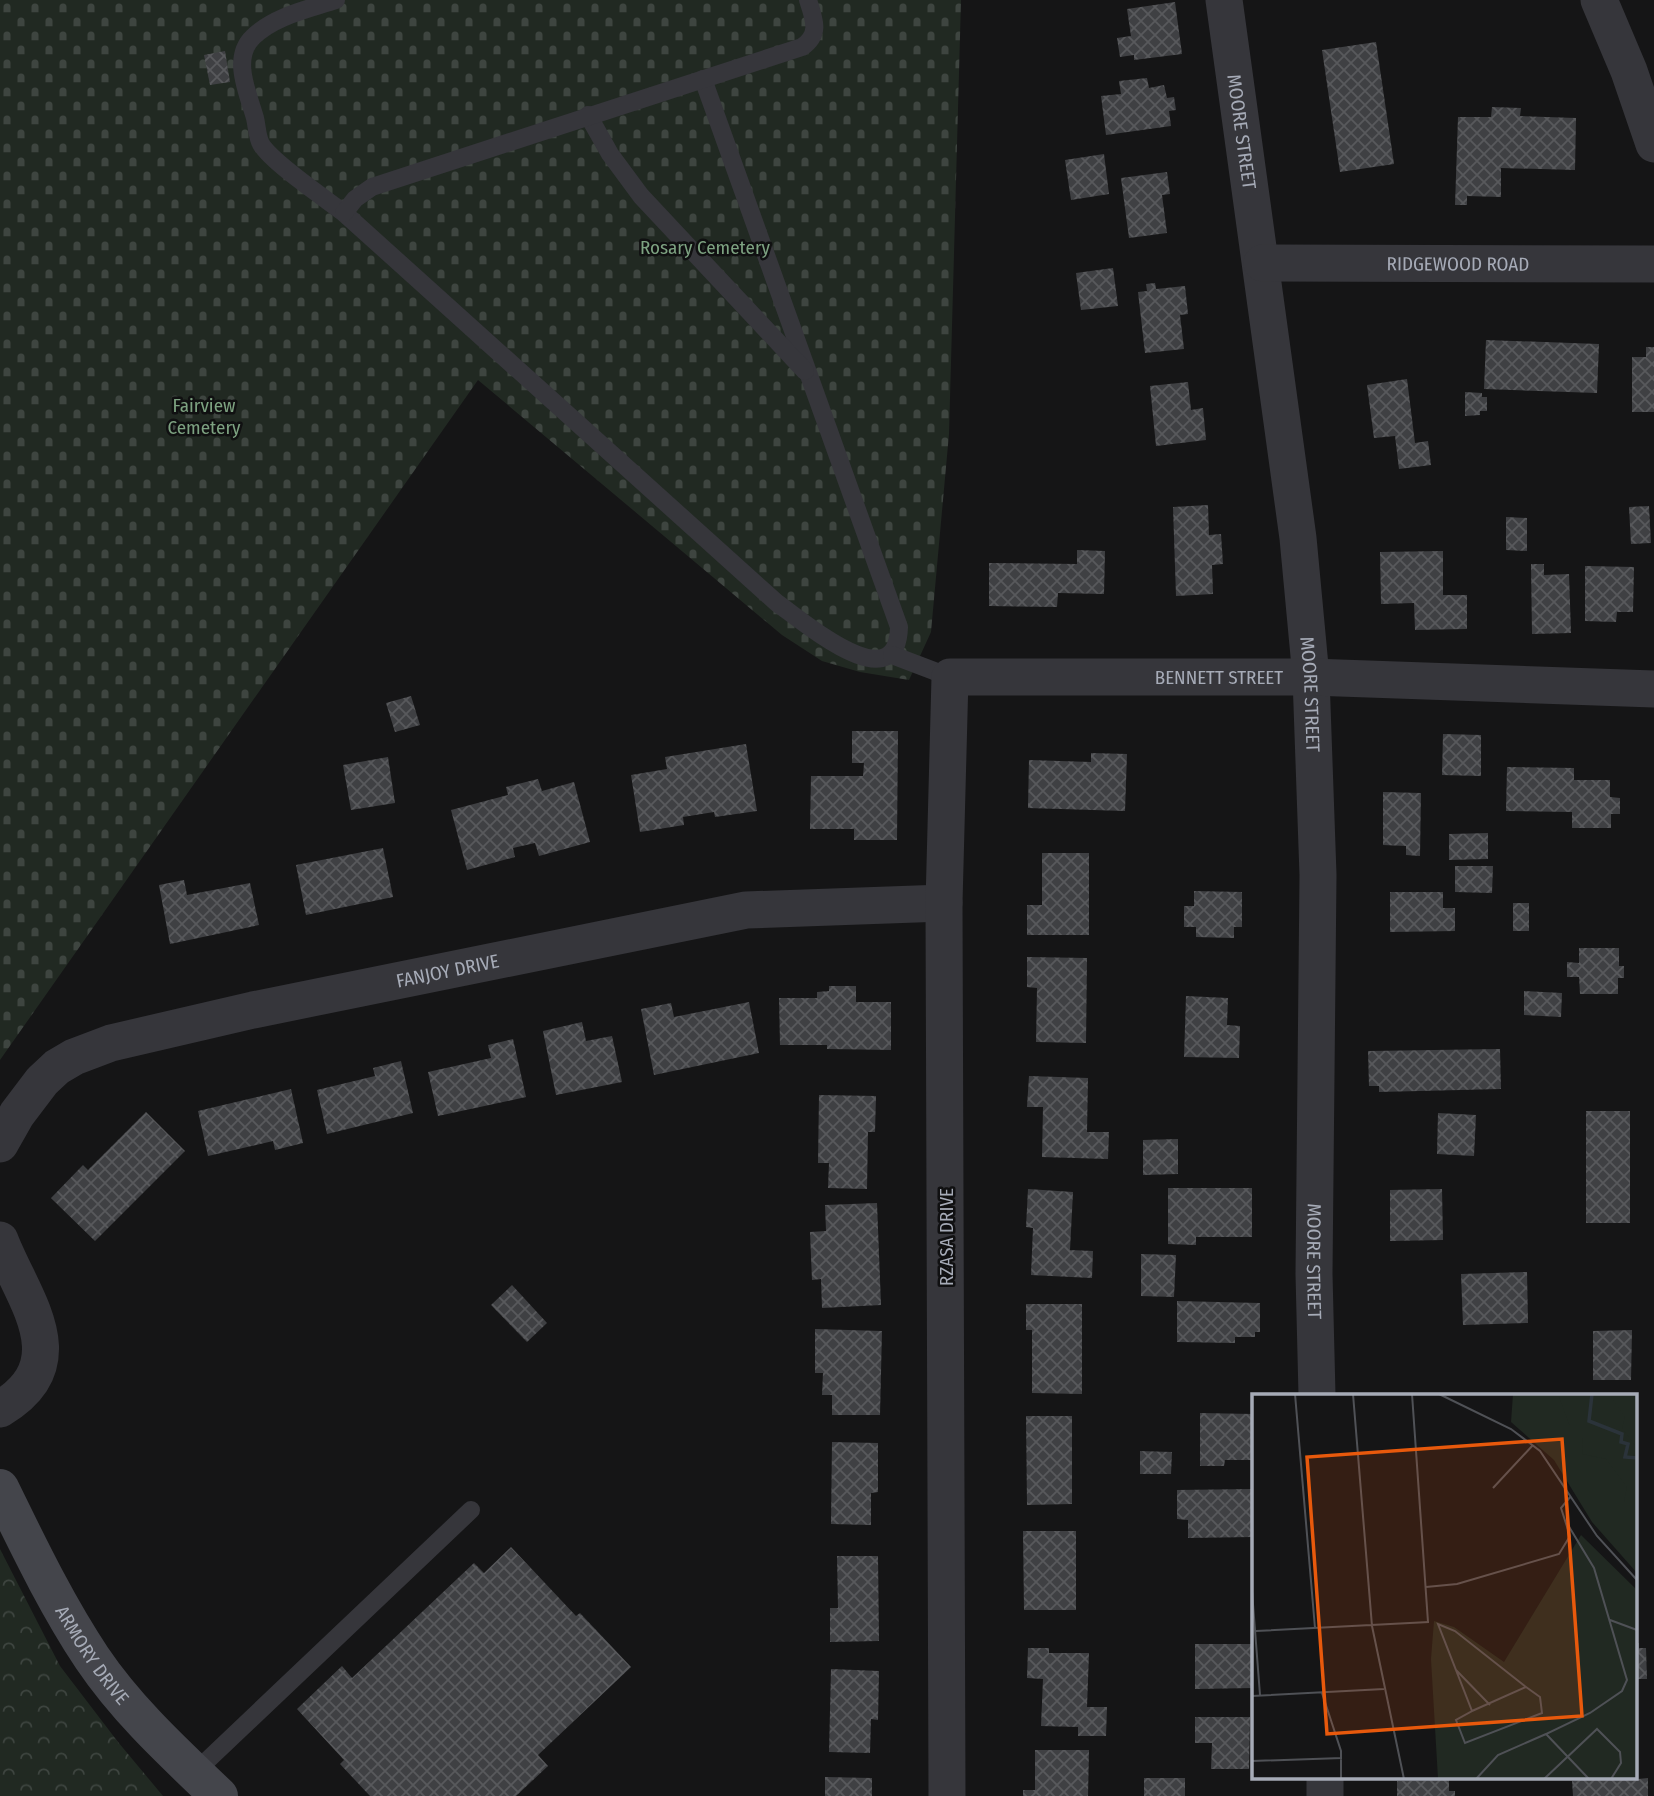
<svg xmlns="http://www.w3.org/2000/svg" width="1654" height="1796" viewBox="0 0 1654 1796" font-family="'Fira Sans Condensed',sans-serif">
<defs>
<pattern id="forest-crowns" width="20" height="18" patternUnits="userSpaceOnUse" patternTransform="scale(1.75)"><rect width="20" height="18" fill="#212922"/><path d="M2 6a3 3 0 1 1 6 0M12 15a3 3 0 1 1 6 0" fill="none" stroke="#3e4540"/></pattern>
<pattern id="cemetery-stones" width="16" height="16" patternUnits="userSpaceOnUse" patternTransform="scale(1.75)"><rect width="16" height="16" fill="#212922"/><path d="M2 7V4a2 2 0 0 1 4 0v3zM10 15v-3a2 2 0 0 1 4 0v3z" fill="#3e4540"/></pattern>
<pattern id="building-cross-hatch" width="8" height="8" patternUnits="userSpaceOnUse" patternTransform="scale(1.75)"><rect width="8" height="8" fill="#3f4043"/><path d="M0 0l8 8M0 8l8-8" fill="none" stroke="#58595c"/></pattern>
</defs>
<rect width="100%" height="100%" fill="#151516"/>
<!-- forest -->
<path fill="url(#forest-crowns)" d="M0,1549L60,1666L118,1742L163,1796H0Z"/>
<!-- cemetery -->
<path fill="url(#cemetery-stones)" d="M0,0H961L949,434L931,632L909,680L860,672L822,661L782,635L478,380L0,1060Z"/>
<!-- building -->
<g fill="url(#building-cross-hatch)">
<path d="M1175,2L1182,54L1134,60V55L1120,57L1117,38L1131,36L1127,9Z"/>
<path d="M1376,42L1394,164L1340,172L1322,50Z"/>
<path d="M225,51L230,82L210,85L204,55Z"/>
<path d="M1147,78L1149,88L1164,85L1167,98L1174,97L1176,110L1169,111L1171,126L1106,135L1101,96L1121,94L1119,81Z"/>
<path d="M1492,107L1521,108L1520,116L1576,118L1575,170L1501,168V197L1467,196V205H1455L1458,117H1491Z"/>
<path d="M1104,154L1109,194L1071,200L1065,160Z"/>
<path d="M1167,172L1170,194L1162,195L1167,233L1129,238L1121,178Z"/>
<path d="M1113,268L1118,306L1081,310L1076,273Z"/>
<path d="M1155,283L1156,289L1185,286L1188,314L1180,315L1184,349L1145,353L1138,292L1147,291L1146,284Z"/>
<path d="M1486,340L1599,344L1597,393L1484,389Z"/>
<path d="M1646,347H1654V412H1632V357H1646Z"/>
<path d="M1407,379L1415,443L1428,441L1431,465L1399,469L1395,436L1374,438L1367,385Z"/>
<path d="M1188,382L1191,410L1203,408L1206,440L1156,446L1150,386Z"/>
<path d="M1465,392L1482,393V397H1487V411H1480V415L1465,416Z"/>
<path d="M1208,505L1209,535L1221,534L1223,564L1212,565L1213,594L1176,596L1173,507Z"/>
<path d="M1649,506L1651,543L1631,544L1629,507Z"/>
<path d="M1506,517L1527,518V551L1506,550Z"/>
<path d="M1077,550L1105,551L1104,594L1058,593L1057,607L989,606V563L1077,564Z"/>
<path d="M1443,551V595H1467V629L1415,630L1414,603L1381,604L1380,552Z"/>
<path d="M1531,564H1544V575L1569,574L1571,633L1532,634Z"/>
<path d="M1585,566L1634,567L1633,612H1617L1616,622L1585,621Z"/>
<path d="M411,696L420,725L395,732L386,703Z"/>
<path d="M852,731H898L897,840H854V829H810L811,776H863L864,763H852Z"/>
<path d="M1443,734L1481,735V776L1442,775Z"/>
<path d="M746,744L757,811L715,817L714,812L683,817L684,825L640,832L631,775L667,769L665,757Z"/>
<path d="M1091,753L1127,754L1125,811L1028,808L1029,760L1091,762Z"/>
<path d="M388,757L395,803L351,810L343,765Z"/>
<path d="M1507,767L1574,768V780H1610V797L1620,798V814H1611V828H1572V812L1506,811Z"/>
<path d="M538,779L542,791L574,782L590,842L539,856L535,843L513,848L515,857L467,870L451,810L508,795L506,787Z"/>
<path d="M1383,792L1421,793L1420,856L1406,855V846L1383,845Z"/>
<path d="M1488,833V859L1449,860V834Z"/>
<path d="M383,848L393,897L306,915L296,865Z"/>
<path d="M1042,853H1089V935H1027V905H1042Z"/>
<path d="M1455,866H1493L1492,893L1455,892Z"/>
<path d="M184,880L187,895L250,883L259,925L170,944L159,885Z"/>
<path d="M1194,891L1242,892V927H1234V938L1196,937V927H1184V906H1194Z"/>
<path d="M1390,892H1443V908H1455V931L1390,932Z"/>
<rect x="1513" y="903" width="16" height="28"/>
<path d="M1579,948H1619V966H1624V978H1618V994H1580L1579,977H1567V962L1579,963Z"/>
<path d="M1027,957L1087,958L1086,1043L1036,1042L1037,988L1027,987Z"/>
<path d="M829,986H856V1002H891V1050L827,1049V1045H780L779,998H817V992L829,991Z"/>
<path d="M1524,991L1562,993L1561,1017L1524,1015Z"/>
<path d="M1186,996L1228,998L1227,1025L1240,1026L1239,1058L1184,1057Z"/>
<path d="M749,1002L759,1053L654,1075L641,1009L671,1003L674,1017Z"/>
<path d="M582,1022L586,1041L612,1036L622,1082L556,1095L543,1031Z"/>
<path d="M513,1039L526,1097L438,1116L428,1072L491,1058L488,1045Z"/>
<path d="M1500,1049L1501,1089L1379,1092V1086H1369L1368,1051Z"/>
<path d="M401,1061L413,1113L327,1134L317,1090L375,1076L373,1068Z"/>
<path d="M1029,1076L1088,1078L1087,1132H1109L1108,1159L1042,1157L1043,1107H1027Z"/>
<path d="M291,1089L303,1143L275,1150L273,1141L208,1156L198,1111Z"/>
<path d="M819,1095L876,1096L875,1132H868L867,1189L828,1188L829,1163H818Z"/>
<rect x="1586" y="1111" width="44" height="112"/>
<path d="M146,1112L185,1151L95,1241L51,1198L83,1165L88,1170Z"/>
<path d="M1438,1113L1476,1115L1474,1156L1437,1154Z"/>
<path d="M1178,1139V1174L1143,1175V1140Z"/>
<path d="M1168,1188H1252V1237H1196V1245L1168,1244Z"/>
<path d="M1028,1189L1073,1192L1070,1250L1093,1251L1092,1278L1031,1275L1033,1228L1026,1227Z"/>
<path d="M1442,1189L1443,1240L1390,1241V1190Z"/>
<path d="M877,1203L881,1305L822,1308L821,1279L812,1280L810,1232L826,1231L825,1205Z"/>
<path d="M1141,1254L1176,1255L1174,1297L1141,1296Z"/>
<path d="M1527,1272L1528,1323L1463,1325L1461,1274Z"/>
<path d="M512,1285L547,1323L527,1342L491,1305Z"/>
<path d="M1177,1301L1260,1303V1332H1255V1337H1235V1343L1177,1342Z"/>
<path d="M1026,1304H1082V1394L1032,1393V1330H1026Z"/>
<path d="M815,1329L882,1331L880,1415H832V1395H822L823,1373H815Z"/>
<path d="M1632,1330L1631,1380H1593V1331Z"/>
<path d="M1200,1413L1253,1414V1460H1225L1224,1466H1200Z"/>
<path d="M1026,1416H1072V1504L1027,1505Z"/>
<path d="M832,1442L878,1443V1492L871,1493V1525L831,1524Z"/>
<path d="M1140,1451L1172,1452L1171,1474H1140Z"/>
<path d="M1253,1489V1537L1188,1538V1520L1177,1519V1490Z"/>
<path d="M1023,1531H1076V1610H1024Z"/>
<path d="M511,1547L576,1616L580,1613L631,1667L538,1755L548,1766L516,1796H370L340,1764L344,1760L297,1709L342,1666L352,1678L474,1563L484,1573Z"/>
<path d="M837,1556H878L879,1641L830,1642V1608H838Z"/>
<path d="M1635,1643H1639V1648H1646L1647,1679H1638V1687H1635Z"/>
<path d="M1195,1644H1253V1688L1195,1689Z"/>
<path d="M1028,1648H1049V1653H1089L1087,1707H1107L1106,1736H1078V1727L1041,1726L1043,1679L1027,1678Z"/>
<path d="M831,1669L879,1671L878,1720L871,1719L870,1753L829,1752Z"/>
<path d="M1195,1717H1250L1249,1769H1211L1212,1743H1195Z"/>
<path d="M1035,1750H1089L1088,1796H1023V1790H1035Z"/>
<path d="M1635,1774H1638V1779L1648,1778V1796H1573L1572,1781L1582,1780L1581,1777H1635Z"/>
<path d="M825,1777L872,1778V1796H825Z"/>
<rect x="1144" y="1778" width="41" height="18"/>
<path d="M1449,1780V1791H1455V1796H1397V1781Z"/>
</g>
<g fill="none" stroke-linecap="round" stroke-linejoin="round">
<!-- service -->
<g stroke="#36363b" stroke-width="18">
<path d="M336,0C309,9 274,16 253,37C231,58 248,93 255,118C257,126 257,137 261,144C271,162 326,199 344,213L777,603C803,621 897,703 899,627L703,79"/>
<path d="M588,115L610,154L641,196L805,371"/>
<path d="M344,213L355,199L372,187L802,47C821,34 814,19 808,0"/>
<path d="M892,655L950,677"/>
<path d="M194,1773L471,1510"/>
</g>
<!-- minor -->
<g stroke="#36363b" stroke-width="37">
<path id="s1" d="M1224,0L1298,538L1311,677L1318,875L1314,1274L1317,1395"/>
<path d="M1599,0L1629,71L1654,144"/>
<path id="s2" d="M1262,263L1654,264"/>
<path id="s3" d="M0,1144L17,1114L42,1081L57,1067L74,1057L111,1043L253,1010L746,910L944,903"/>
<path d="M0,1240C22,1298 79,1362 0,1409"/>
<path d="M1325,1777V1796"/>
<path id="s4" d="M947,1796L944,903L950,677H1311L1654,689"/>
</g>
<!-- secondary -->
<path stroke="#44454b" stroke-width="38" id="s5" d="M0,1488C28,1545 56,1604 92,1658C127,1710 174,1753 219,1796"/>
</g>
<g text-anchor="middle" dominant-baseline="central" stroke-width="5" stroke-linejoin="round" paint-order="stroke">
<!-- street labels -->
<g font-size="19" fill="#a6abb7" stroke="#101011">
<text stroke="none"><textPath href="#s1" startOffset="133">MOORE STREET</textPath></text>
<text stroke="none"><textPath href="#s2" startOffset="196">RIDGEWOOD ROAD</textPath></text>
<text stroke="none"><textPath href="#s4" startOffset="1388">BENNETT STREET</textPath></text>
<text stroke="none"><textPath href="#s1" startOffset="700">MOORE STREET</textPath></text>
<text stroke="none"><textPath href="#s3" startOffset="500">FANJOY DRIVE</textPath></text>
<text transform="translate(946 1237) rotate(-90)">RZASA DRIVE</text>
<text stroke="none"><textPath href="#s1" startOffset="1267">MOORE STREET</textPath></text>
<text stroke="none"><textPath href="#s5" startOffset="191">ARMORY DRIVE</textPath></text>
</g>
<!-- park labels -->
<g font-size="19" fill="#7da281" stroke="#101011">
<text x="705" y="247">Rosary Cemetery</text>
<text x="204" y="405">Fairview<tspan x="204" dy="22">Cemetery</tspan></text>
</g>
</g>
<!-- overview -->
<g transform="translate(1252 1394)">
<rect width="385" height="385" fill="#151516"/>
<path d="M261,0H385V179L340,128L302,66L259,28Z" fill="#212922"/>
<path d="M306,0H357L373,23L370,34L385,54V120L372,107L375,93L354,65L330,60L331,45L317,30Z" fill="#212922"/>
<path d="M329,141L385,196V385H186L179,265L182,227L202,233L252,268Z" fill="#212922"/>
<path fill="none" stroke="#2b333a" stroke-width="3.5" d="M340,0L337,27L370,40L369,48L376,50L373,63L385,64"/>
<path fill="none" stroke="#4f5156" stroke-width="2" d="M43,0L63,234M101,0L120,232L152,385M160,0L176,228M187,0L259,35L288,57L345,142L385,186M241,94L281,51M316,131L342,174L375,286L370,297L338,319L294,340L337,385M174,193L205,190L307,160L318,142L309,114L319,102M0,197L8,301M358,226L385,236M4,237L177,228M204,276L238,311M70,299L89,357V385M0,302L132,295M220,317L274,293L203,237L186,230L220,317L204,326L213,349L290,319L288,303L274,293M0,367L90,364M224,385L246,361L294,340M292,385L345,335L368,358L369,369L359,385"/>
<path fill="#e8590c" fill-opacity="0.15" stroke="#e8590c" stroke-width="3.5" d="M310,45L330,322L75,340L55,63Z"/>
<rect width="385" height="385" fill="none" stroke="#a6abb7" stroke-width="3.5"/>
</g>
</svg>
